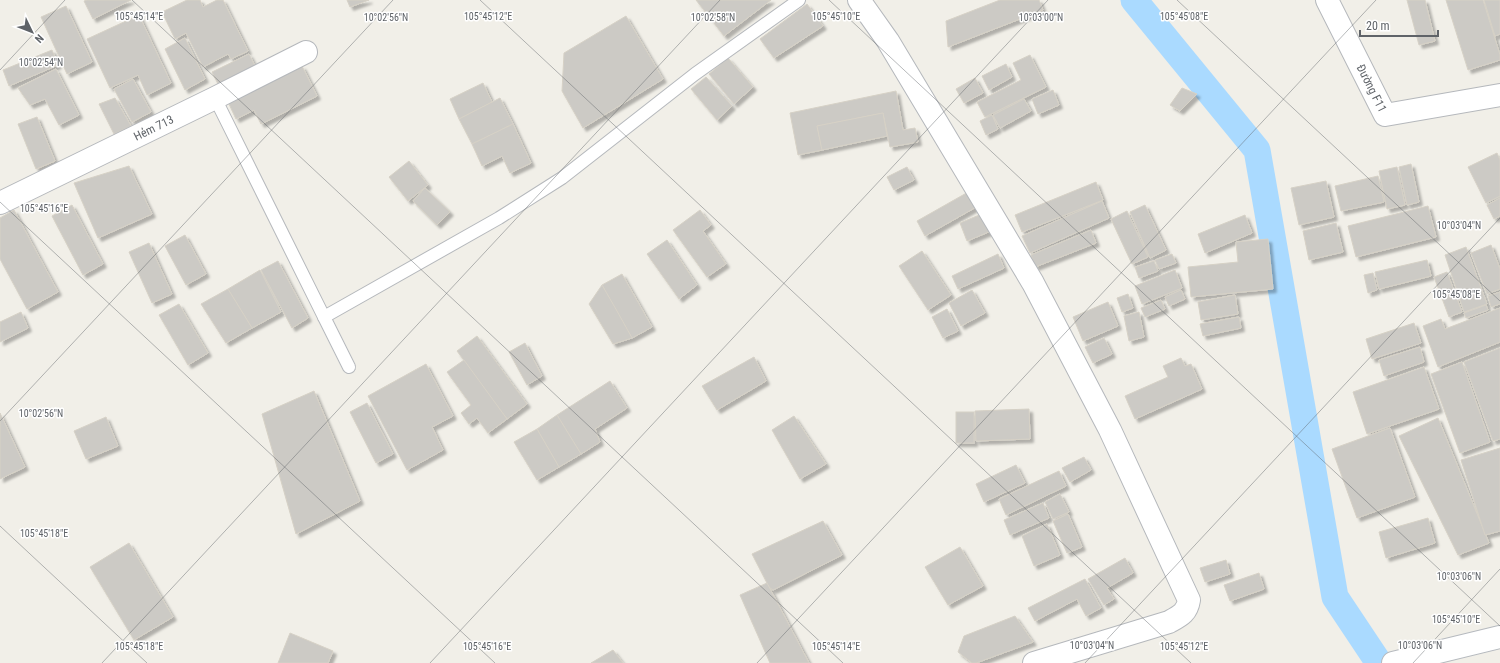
<svg xmlns="http://www.w3.org/2000/svg" width="1500" height="663" viewBox="0 0 1500 663" font-family="'Roboto Condensed',sans-serif">
<defs>
<filter id="shadow"><feDropShadow dx="3.5" dy="3.5" stdDeviation="1" flood-color="#0004"/></filter>
</defs>
<rect width="100%" height="100%" fill="#f1efe8"/>
<g fill="none" stroke-linecap="round" stroke-linejoin="round">
<!-- canal -->
<path stroke="#aadaff" stroke-width="27" d="M1134,0L1257,150L1335,597L1379,663"/>
</g>
<!-- building -->
<g fill="#cccac5" stroke="#d6d1c6" filter="url(#shadow)">
<path d="M87,0H131L93,19L84,1Z"/>
<path d="M187,0H200L203,7L217,0H223L248,51L231,59L228,54L203,67L186,33L175,39L162,12Z"/>
<path d="M347,0H369L350,7Z"/>
<path d="M696,0H771L724,36Z"/>
<path d="M1000,0H1039L1043,10L948,47L946,21Z"/>
<path d="M1407,0H1425L1435,41L1419,45Z"/>
<path d="M1446,0H1483L1500,55V60L1468,70Z"/>
<path d="M1484,0H1500V34L1495,36Z"/>
<path d="M807,4L823,26L774,58L760,39Z"/>
<path d="M66,6L92,62L67,74L41,17Z"/>
<path d="M139,15L171,83L147,95L138,75L110,88L87,39Z"/>
<path d="M626,16L663,79L583,128L562,91L564,53Z"/>
<path d="M185,38L205,79L185,90L165,49Z"/>
<path d="M52,50L58,65L9,86L3,70Z"/>
<path d="M249,54L255,66L218,84L212,72Z"/>
<path d="M1030,55L1046,87L985,117L977,102L1021,80L1013,63Z"/>
<path d="M728,58L753,87L734,104L709,74Z"/>
<path d="M1006,64L1012,77L989,90L982,76Z"/>
<path d="M302,66L317,96L261,124L254,110L236,119L228,102Z"/>
<path d="M56,69L79,115L59,125L45,99L30,105L18,88Z"/>
<path d="M706,77L732,106L717,120L691,89Z"/>
<path d="M975,78L983,93L964,103L956,89Z"/>
<path d="M133,79L151,112L132,122L114,89Z"/>
<path d="M483,83L492,102L459,119L450,99Z"/>
<path d="M1182,88L1197,94L1180,111L1170,105Z"/>
<path d="M1053,90L1059,105L1038,114L1032,99Z"/>
<path d="M896,91L903,130L915,128L918,142L890,147L883,113L817,126L822,150L798,155L790,113Z"/>
<path d="M115,98L131,126L114,134L99,104Z"/>
<path d="M500,98L513,124L472,144L459,119Z"/>
<path d="M1024,99L1031,111L1000,128L993,115Z"/>
<path d="M883,113L887,136L822,150L817,126Z"/>
<path d="M992,115L998,129L986,135L980,121Z"/>
<path d="M37,117L55,161L36,169L18,124Z"/>
<path d="M513,124L531,163L510,173L502,156L482,166L472,144Z"/>
<path d="M1497,153L1500,160V196L1486,203L1468,167Z"/>
<path d="M409,161L428,185L408,201L389,177Z"/>
<path d="M1411,164L1419,202L1407,205L1399,167Z"/>
<path d="M129,166L152,214L98,238L74,183Z"/>
<path d="M907,167L914,180L894,190L887,177Z"/>
<path d="M1397,167L1405,205L1387,209L1379,171Z"/>
<path d="M1378,176L1384,202L1341,211L1335,186Z"/>
<path d="M1326,181L1334,217L1299,225L1291,188Z"/>
<path d="M1096,182L1103,200L1022,232L1015,215Z"/>
<path d="M425,188L450,212L437,225L413,201Z"/>
<path d="M970,191L978,206L925,236L917,221Z"/>
<path d="M1500,198V216L1494,219L1487,205Z"/>
<path d="M1102,201L1109,218L1030,253L1022,236Z"/>
<path d="M72,205L103,264L83,275L52,216Z"/>
<path d="M1145,205L1166,250L1150,258L1130,212Z"/>
<path d="M1428,206L1436,237L1356,257L1348,226Z"/>
<path d="M14,210L58,292L27,309L0,259V218Z"/>
<path d="M700,210L711,225L703,231L726,264L707,277L673,230Z"/>
<path d="M1127,211L1148,257L1132,264L1111,219Z"/>
<path d="M984,213L991,231L967,241L960,223Z"/>
<path d="M1245,215L1252,233L1205,253L1198,234Z"/>
<path d="M1336,223L1343,252L1309,260L1303,231Z"/>
<path d="M1091,230L1096,243L1035,267L1031,255Z"/>
<path d="M185,235L206,274L186,285L165,246Z"/>
<path d="M1268,239L1273,289L1191,297L1188,267L1238,262L1236,242Z"/>
<path d="M667,240L697,285L679,299L647,254Z"/>
<path d="M149,243L172,294L152,303L129,252Z"/>
<path d="M1491,245L1500,269V289L1487,294L1471,253Z"/>
<path d="M1466,247L1487,304L1464,312L1445,255Z"/>
<path d="M922,251L951,295L928,310L899,266Z"/>
<path d="M998,254L1004,268L958,289L952,276Z"/>
<path d="M1172,254L1176,263L1159,269L1155,260Z"/>
<path d="M1427,260L1431,276L1379,289L1375,272Z"/>
<path d="M278,261L308,318L292,328L261,270Z"/>
<path d="M1154,261L1158,271L1139,278L1135,267Z"/>
<path d="M260,270L281,312L252,328L228,289Z"/>
<path d="M1175,270L1182,288L1142,304L1135,286Z"/>
<path d="M1447,272L1462,312L1449,317L1434,277Z"/>
<path d="M1373,273L1377,290L1368,293L1364,275Z"/>
<path d="M622,274L652,327L632,338L602,285Z"/>
<path d="M602,285L617,311L632,338L613,344L589,304Z"/>
<path d="M228,289L252,328L226,343L201,304Z"/>
<path d="M972,290L985,313L961,326L949,303Z"/>
<path d="M1181,290L1185,299L1169,306L1165,297Z"/>
<path d="M1500,292V304L1491,307L1488,296Z"/>
<path d="M1128,294L1133,308L1122,312L1117,298Z"/>
<path d="M1235,295L1238,314L1201,320L1198,302Z"/>
<path d="M1161,300L1165,309L1145,317L1141,308Z"/>
<path d="M1108,302L1118,326L1083,341L1073,317Z"/>
<path d="M179,304L208,353L188,365L159,315Z"/>
<path d="M1486,305L1488,310L1466,318L1464,313Z"/>
<path d="M1500,308V342L1438,367L1423,326L1441,319L1445,329Z"/>
<path d="M947,309L958,331L943,338L932,317Z"/>
<path d="M21,312L28,328L0,342V322Z"/>
<path d="M1139,312L1144,337L1129,341L1124,316Z"/>
<path d="M1239,317L1241,328L1203,336L1200,324Z"/>
<path d="M1414,323L1421,343L1372,359L1366,339Z"/>
<path d="M477,336L527,404L507,419L457,351Z"/>
<path d="M1104,338L1112,354L1093,363L1085,347Z"/>
<path d="M525,343L542,376L527,385L509,352Z"/>
<path d="M1420,347L1424,362L1384,376L1379,360Z"/>
<path d="M1500,348V439L1493,441L1464,362Z"/>
<path d="M754,357L766,381L717,410L702,386Z"/>
<path d="M1181,358L1185,366L1191,364L1202,389L1135,419L1125,396L1168,377L1163,366Z"/>
<path d="M464,360L507,419L488,433L477,418L469,424L461,413L471,405L447,372Z"/>
<path d="M1462,362L1490,442L1460,453L1431,374Z"/>
<path d="M426,364L453,416L432,427L443,450L407,470L368,396Z"/>
<path d="M1424,367L1439,409L1367,434L1353,392Z"/>
<path d="M610,381L627,408L595,429L600,442L581,454L557,415Z"/>
<path d="M314,391L360,501L296,534L262,414Z"/>
<path d="M367,403L393,454L376,463L350,412Z"/>
<path d="M1029,409L1030,439L976,441L975,411Z"/>
<rect x="956" y="412" width="18" height="31"/>
<path d="M0,413L25,467L0,479Z"/>
<path d="M557,415L581,454L559,467L537,429Z"/>
<path d="M794,416L826,464L800,479L772,430Z"/>
<path d="M106,417L118,446L86,459L74,431Z"/>
<path d="M1438,418L1489,543L1458,555L1399,436Z"/>
<path d="M1390,428L1415,497L1357,518L1332,449Z"/>
<path d="M537,429L559,467L537,480L514,442Z"/>
<path d="M1500,448V531L1485,535L1461,460Z"/>
<path d="M1084,457L1091,470L1070,482L1062,468Z"/>
<path d="M1016,465L1025,483L984,502L976,484Z"/>
<path d="M1059,471L1066,486L1006,515L999,499Z"/>
<path d="M1060,494L1069,512L1053,519L1045,502Z"/>
<path d="M1043,503L1049,518L1010,535L1004,520Z"/>
<path d="M1068,514L1082,547L1067,553L1053,521Z"/>
<path d="M1428,518L1435,543L1386,558L1379,532Z"/>
<path d="M823,521L842,555L773,590L769,587L752,554Z"/>
<path d="M1047,524L1060,555L1034,566L1022,536Z"/>
<path d="M129,543L173,617L134,640L90,567Z"/>
<path d="M960,547L983,586L948,605L925,567Z"/>
<path d="M1125,558L1133,573L1107,588L1114,599L1104,605L1088,579Z"/>
<path d="M1226,560L1230,574L1205,582L1200,568Z"/>
<path d="M1259,573L1264,589L1230,601L1224,585Z"/>
<path d="M1085,579L1101,608L1086,616L1077,599L1035,621L1028,608Z"/>
<path d="M767,583L809,663H770L740,595Z"/>
<path d="M1015,616L1033,642L976,663H972L958,652L964,636Z"/>
<path d="M290,633L333,651L328,663H278Z"/>
<path d="M613,650L623,663H591Z"/>
</g>
<g fill="none" stroke-linecap="round" stroke-linejoin="round">
<!-- service casing -->
<g stroke="#b5b8bc" stroke-width="14">
<g id="service">
<path d="M215,98L324,317L499,218L562,178L695,74L799,0"/>
<path d="M324,317L349,367"/>
</g>
</g>
<!-- minor casing -->
<g stroke="#b5b8bc" stroke-width="24">
<g id="minor">
<path d="M859,0L888,41L1033,283L1110,430L1189,600C1187,613 1180,616 1169,622L1034,663"/>
<path id="s1" d="M1327,0L1385,115L1500,95"/>
<path id="s2" d="M0,203L215,98L306,52"/>
</g>
</g>
<!-- secondary casing -->
<g stroke="#b6babf" stroke-width="24">
<path id="secondary" d="M1393,663L1500,637"/>
</g>
<!-- service -->
<use href="#service" stroke="#fff" stroke-width="12"/>
<!-- minor -->
<use href="#minor" stroke="#fff" stroke-width="22"/>
<!-- secondary -->
<use href="#secondary" stroke="#fff" stroke-width="22"/>
</g>
<!-- ticks -->
<path fill="none" stroke="#5f6368" stroke-width="1" stroke-opacity="0.45" d="M132,0L843,663M480,0L1191,663M829,0L1500,626M1177,0L1500,301M0,70L65,0M0,202L495,663M0,421L393,0M0,526L147,663M102,663L720,0M430,663L1048,0M757,663L1376,0M1085,663L1500,218M1413,663L1500,569"/>
<g text-anchor="middle" dominant-baseline="central" stroke-width="3" stroke-linejoin="round" paint-order="stroke">
<!-- street labels -->
<g font-size="12" fill="#5f6368" stroke="#fff">
<text stroke="none"><textPath href="#s1" startOffset="99">Đường F11</textPath></text>
<text stroke="none"><textPath href="#s2" startOffset="171">Hẻm 713</textPath></text>
</g>
</g>
<g font-size="10" text-anchor="middle" fill="#5f6368" stroke="#fff" stroke-width="3" stroke-linejoin="round" paint-order="stroke">
<text x="139" y="20">105°45'14"E</text>
<text x="488" y="20">105°45'12"E</text>
<text x="836" y="20">105°45'10"E</text>
<text x="1184" y="20">105°45'08"E</text>
<text x="386" y="21">10°02'56"N</text>
<text x="713" y="21">10°02'58"N</text>
<text x="1041" y="21">10°03'00"N</text>
<text x="41" y="66">10°02'54"N</text>
<text x="44" y="212">105°45'16"E</text>
<text x="1459" y="229">10°03'04"N</text>
<text x="1456" y="298">105°45'08"E</text>
<text x="41" y="417">10°02'56"N</text>
<text x="44" y="537">105°45'18"E</text>
<text x="1459" y="580">10°03'06"N</text>
<text x="1456" y="623">105°45'10"E</text>
<text x="1092" y="649">10°03'04"N</text>
<text x="1420" y="649">10°03'06"N</text>
<text x="139" y="650">105°45'18"E</text>
<text x="487" y="650">105°45'16"E</text>
<text x="836" y="650">105°45'14"E</text>
<text x="1184" y="650">105°45'12"E</text>
</g>
<!-- north arrow -->
<g transform="translate(32 32) rotate(133)" stroke="#ffffff" stroke-width="3" paint-order="stroke">
<path d="M0-3L7 15L0 10L-7 15Z" fill="#5f6368"/>
<text y="-6" font-size="11" font-weight="bold" text-anchor="middle" fill="#5f6368">N</text>
</g>
<!-- scale -->
<path d="M1360 30v6h78v-6" fill="none" stroke="#5f6368" stroke-width="2"/>
<text x="1366" y="30" font-size="12" fill="#5f6368" stroke="#ffffff" stroke-width="3" paint-order="stroke">20 m</text>
</svg>
